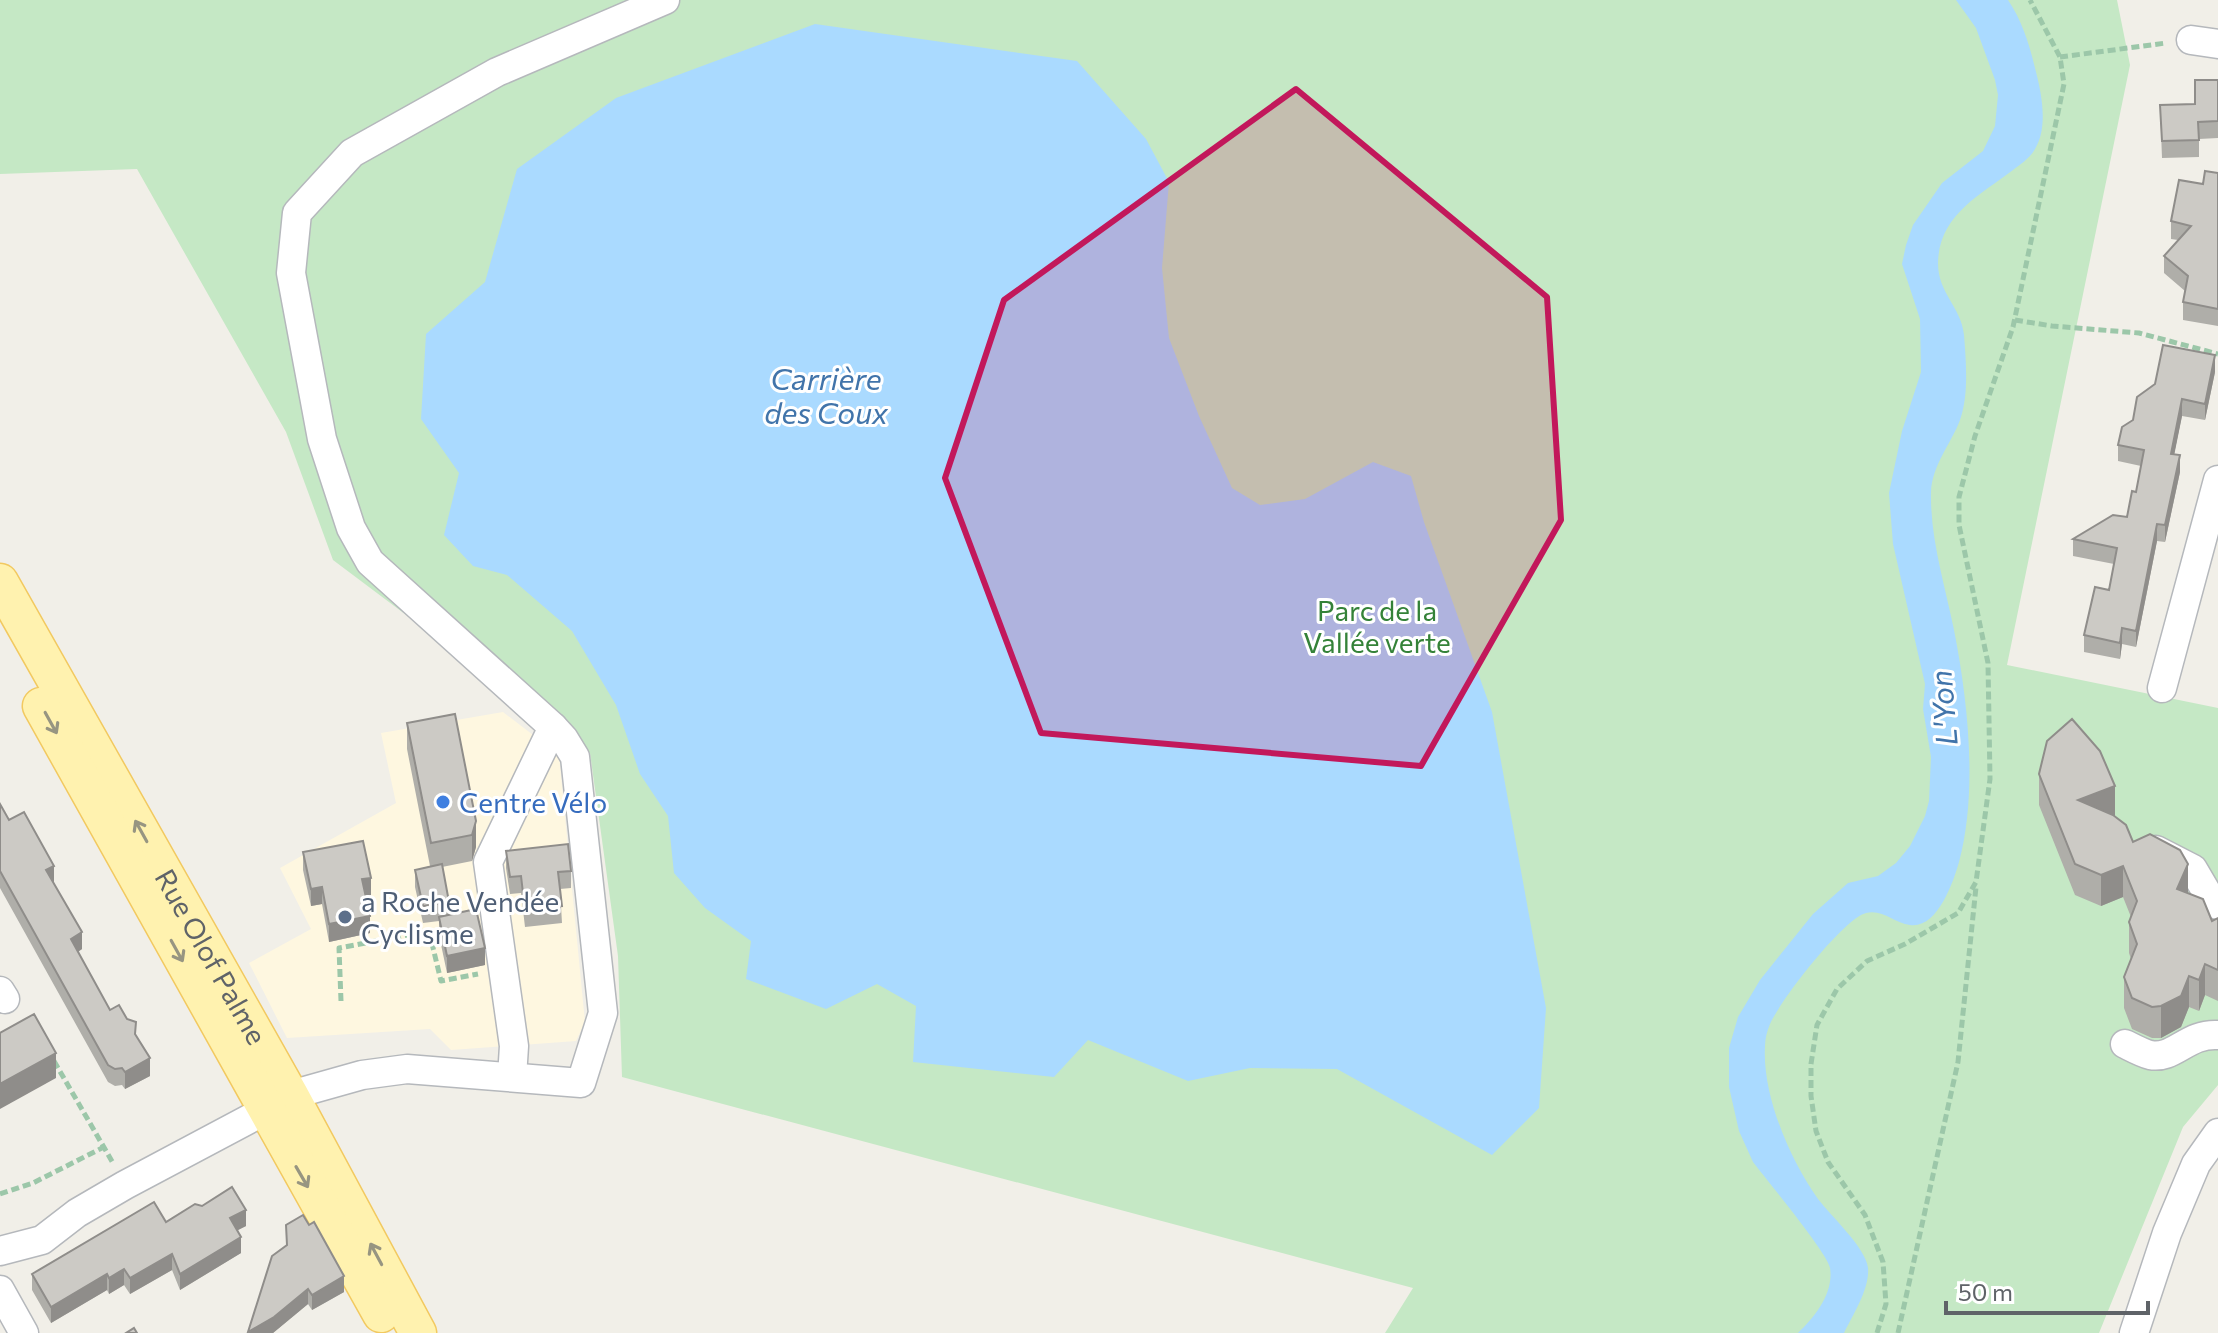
<svg xmlns="http://www.w3.org/2000/svg" width="2218" height="1333" viewBox="0 0 2218 1333" font-family="Commissioner,sans-serif">
<rect width="100%" height="100%" fill="#f1efe8"/>
<!-- commercial -->
<path fill="#fef7e0" d="M503,712L559,755L585,1022L576,1041L451,1050L430,1029L287,1038L249,963L311,929L280,868L396,803L381,733Z"/>
<!-- green -->
<path fill="#c5e8c5" d="M0,0H2117L2130,65L2007,665L2218,708V1085L2183,1127L2099,1333H1385L1413,1288L622,1077L618,956L590,753L333,560L286,432L137,169L0,174Z"/>
<!-- water -->
<g fill="#aadaff">
<path d="M1956,0H2008C2023,22 2030,47 2036,72C2042,95 2048,128 2035,149C2031,157 2020,165 2013,170C1979,196 1939,215 1938,263C1938,294 1961,306 1964,335C1966,361 1969,395 1960,420C1951,444 1932,465 1931,492C1930,539 1945,585 1954,630C1968,701 1978,792 1959,862C1953,883 1937,929 1910,925C1894,923 1883,909 1866,913C1843,919 1780,1001 1770,1024C1767,1031 1765,1039 1765,1046C1762,1095 1790,1160 1818,1199C1831,1216 1866,1248 1868,1268C1870,1288 1853,1315 1844,1333H1798C1815,1317 1834,1293 1830,1268C1828,1254 1766,1179 1753,1162L1739,1131L1729,1087V1048L1738,1017L1760,980L1813,914L1848,883L1878,876L1896,863L1910,846L1925,816L1929,801L1931,757L1923,709L1925,684L1893,544L1889,493L1902,431L1921,372L1920,319L1902,264L1906,245L1913,225L1942,183L1983,151L1995,126L1998,95L1995,80L1976,28Z"/>
<path d="M815,24L1077,61L1146,139L1169,182L1162,268L1169,338L1199,416L1232,488L1260,505L1305,499L1373,462L1411,476L1424,522L1492,712L1546,1008L1539,1108L1492,1155L1337,1069L1250,1068L1188,1081L1088,1040L1054,1077L913,1062L916,1006L877,984L826,1009L746,979L751,941L705,908L674,873L668,816L640,774L616,705L572,631L507,575L473,566L444,535L459,473L421,419L426,334L485,282L517,169L616,98Z"/>
</g>
<g fill="none" stroke-linecap="round" stroke-linejoin="round">
<!-- minor casing -->
<g stroke="#b5b8bc" stroke-width="31">
<g id="minor">
<path d="M2191,40L2218,44"/>
<path d="M2162,688L2218,480"/>
<path d="M2156,850L2193,869L2213,903L2218,905"/>
<path d="M0,991L5,999"/>
<path d="M2125,1044C2133,1048 2142,1053 2150,1055C2174,1060 2187,1033 2218,1035"/>
<path d="M512,1077L514,1046L488,862L553,727"/>
<path d="M0,1251L42,1240L77,1213L125,1185L298,1093L362,1075L407,1069L581,1083L603,1013L575,757L564,739L553,727L370,562L351,528L322,439L291,273L297,213L352,153L497,72L665,0"/>
<path d="M0,1290L24,1333"/>
<path d="M2134,1333L2167,1233L2196,1164L2218,1133"/>
</g>
</g>
<!-- major casing -->
<g stroke="#f2c960" stroke-width="39">
<g id="major">
<path id="s1" d="M0,582L290,1095L418,1333"/>
<path d="M41,706L381,1314"/>
</g>
</g>
<!-- path -->
<g stroke="#9cc7a9" stroke-width="5" stroke-dasharray="8 4" stroke-linecap="butt">
<path d="M2060,57L2166,43"/>
<path d="M2015,320L2052,326L2139,333L2218,354"/>
<path d="M341,1001L339,948L429,931L441,981L478,974"/>
<path d="M54,1061L113,1163"/>
<path d="M0,1194L33,1183L104,1147"/>
<path d="M1877,1333L1886,1304L1883,1262L1865,1215L1828,1162L1816,1131L1811,1096V1064L1817,1025L1837,989L1867,961L1905,944L1958,913L1976,882L1990,779L1988,663L1959,525V497L1975,436L2013,327L2064,84L2060,57L2030,0"/>
<path d="M1898,1333L1958,1062L1976,887"/>
</g>
<!-- minor -->
<use href="#minor" stroke="#fff" stroke-width="28"/>
<!-- major -->
<use href="#major" stroke="#fff2af" stroke-width="36"/>
</g>
<!-- wall -->
<g fill="#afaea9">
<path d="M2218,80V138L2199,139V157L2162,158L2160,105L2195,104Z"/>
<path d="M2218,173V326L2183,320V302L2185,291L2164,273V256L2178,240L2171,239V221L2203,184Z"/>
<path d="M2215,372L2205,420L2182,416L2174,454L2180,472L2165,542L2157,541L2136,647L2122,644L2120,659L2084,652V635L2109,590L2114,564L2073,556V539L2127,517L2136,492L2141,466L2118,461V445Z"/>
<path d="M455,714L476,847L472,861L442,867L449,902V915L485,965L447,973L439,935V921L423,923L415,887V870L430,866L407,749V723Z"/>
<path d="M2039,774L2115,816L2133,842L2188,893L2212,921L2218,918V1001L2205,995L2199,1011L2189,1007L2181,1027L2161,1038H2152L2132,1029L2124,1008V977L2131,959L2129,953V922L2131,917L2123,897L2101,906L2075,895L2039,805Z"/>
<path d="M0,804L9,820L54,883L82,949L78,952L110,1010L136,1035L150,1076L125,1089L122,1085L115,1086L108,1082L0,888Z"/>
<path d="M506,851L571,871V888L560,889L562,923L525,927L521,893L510,894L506,868Z"/>
<path d="M303,852L371,895L366,896L370,933L329,942L322,904L311,906L303,870Z"/>
<path d="M166,1222L246,1226L238,1230L241,1253L180,1290L172,1270L130,1294L124,1285L109,1294L107,1290L51,1323L32,1290V1274Z"/>
<path d="M272,1256L344,1292L312,1310L308,1304L273,1333H248Z"/>
</g>
<!-- shaded-wall -->
<g fill="#8f8d8a">
<path d="M2215,355V372L2205,420V404Z"/>
<path d="M2182,399V416L2171,471V454Z"/>
<path d="M2180,455V472L2165,542V525Z"/>
<path d="M2157,524V541L2136,647V631Z"/>
<path d="M2122,628V644L2120,659V643Z"/>
<path d="M2115,786V817L2078,800Z"/>
<path d="M476,821V847L472,861V835Z"/>
<path d="M2188,864V895L2177,889Z"/>
<path d="M54,866V883L46,870Z"/>
<path d="M2123,866V897L2101,906V875Z"/>
<path d="M371,878V895L362,897V879Z"/>
<path d="M322,887V904L311,906V889Z"/>
<path d="M370,916V933L329,942V924Z"/>
<path d="M82,932V949L71,956V939Z"/>
<path d="M485,948V965L447,973V956Z"/>
<path d="M2205,964V995L2199,1011V980Z"/>
<path d="M2189,976V1007L2181,1027L2161,1038V1006Z"/>
<path d="M56,1053V1078L0,1109V1084Z"/>
<path d="M150,1058V1076L125,1089V1072Z"/>
<path d="M246,1210V1226L230,1234V1218Z"/>
<path d="M241,1237V1253L180,1290V1274Z"/>
<path d="M172,1254V1270L130,1294V1278Z"/>
<path d="M124,1269V1285L109,1294V1278Z"/>
<path d="M107,1274V1290L51,1323V1307Z"/>
<path d="M344,1276V1292L312,1310V1295Z"/>
<path d="M308,1289V1304L273,1333H248Z"/>
</g>
<!-- building -->
<g fill="#cccac5" stroke="#8f8d8a" stroke-width="2">
<path d="M2195,80H2218V121L2198,122L2199,140L2162,141L2160,105L2195,104Z"/>
<path d="M2205,171L2218,173V309L2183,302L2188,276L2164,256L2191,226L2171,221L2179,180L2203,184Z"/>
<path d="M2163,345L2215,355L2205,404L2182,399L2171,454L2180,455L2165,525L2157,524L2136,631L2122,628L2120,643L2084,635L2095,587L2109,590L2117,548L2073,539L2113,515L2127,517L2132,491L2136,492L2144,450L2118,445L2122,427L2133,420L2137,397L2155,384Z"/>
<path d="M455,714L476,821L472,835L431,843L407,723Z"/>
<path d="M2072,719L2100,751L2115,786L2078,800L2113,815L2126,825L2133,842L2150,834L2180,850L2188,864L2177,889L2203,899L2212,921L2218,918V970L2205,964L2199,980L2189,976L2181,996L2161,1006L2152,1007L2132,998L2124,977L2137,944L2129,922L2137,901L2123,866L2101,875L2075,864L2039,774L2047,741Z"/>
<path d="M0,804L9,820L24,812L54,866L46,870L82,932L71,939L110,1010L119,1005L127,1019L136,1022L135,1034L150,1058L125,1072L122,1068L115,1069L108,1065L0,871Z"/>
<path d="M363,841L371,878L362,879L370,916L329,924L322,887L311,889L303,852Z"/>
<path d="M568,844L571,871L558,872L562,906L525,910L521,876L510,877L506,851Z"/>
<path d="M442,864L449,902L423,906L415,870Z"/>
<path d="M476,909L485,948L447,956L439,917Z"/>
<path d="M34,1014L56,1053L0,1084V1033Z"/>
<path d="M232,1187L246,1210L230,1218L241,1237L180,1274L172,1254L130,1278L124,1269L109,1278L107,1274L51,1307L32,1274L154,1202L166,1222L195,1204L202,1206Z"/>
<path d="M303,1215L309,1225L314,1222L344,1276L312,1295L308,1289L274,1317L248,1332L272,1256L287,1245L286,1225Z"/>
<path d="M134,1328L137,1333H126Z"/>
</g>
<!-- one-way arrows -->
<defs><path id="oneway-shaft" d="M-6 0H5M1.5-3L5.5 0L1.5 3" fill="none" stroke-width="1.6" stroke-linecap="round" stroke-linejoin="round" transform="scale(2)"/></defs>
<g stroke="#979581">
<use href="#oneway-shaft" transform="translate(51 723) rotate(61)"/>
<use href="#oneway-shaft" transform="translate(141 831) rotate(-119)"/>
<use href="#oneway-shaft" transform="translate(177 951) rotate(61)"/>
<use href="#oneway-shaft" transform="translate(302 1177) rotate(60)"/>
<use href="#oneway-shaft" transform="translate(376 1254) rotate(-118)"/>
</g>
<!-- marked area -->
<path fill="#c2185b" fill-opacity="0.2" stroke="#c2185b" stroke-width="6" stroke-linejoin="round" d="M1296,89L1547,297L1561,520L1421,766L1041,733L945,478L1004,300Z"/>
<!-- markers -->
<circle fill="#3f7fe0" stroke="#fff" stroke-width="3" cx="443" cy="802" r="8"/>
<circle fill="#5c6f8a" stroke="#fff" stroke-width="3" cx="345" cy="917" r="8"/>
<g text-anchor="middle" dominant-baseline="central" stroke-width="6" stroke-linejoin="round" paint-order="stroke">
<!-- park labels -->
<g font-size="28" fill="#348238" stroke="#fff">
<text x="1377" y="610">Parc de la<tspan x="1377" dy="32">Vallée verte</tspan></text>
</g>
<!-- shop labels -->
<g font-size="28" fill="#366cbe" stroke="#fff" text-anchor="start">
<text x="459" y="802">Centre Vélo</text>
</g>
<!-- service labels -->
<g font-size="28" fill="#4e5e75" stroke="#fff" text-anchor="start">
<text x="361" y="901">a Roche Vendée<tspan x="361" dy="32">Cyclisme</tspan></text>
</g>
<!-- street labels -->
<g font-size="28" fill="#5f6368" stroke="#fff">
<text stroke="none"><textPath href="#s1" startOffset="430">Rue Olof Palme</textPath></text>
</g>
<!-- water labels -->
<g font-size="30" font-style="italic" fill="#4174aa" stroke="#fff">
<text x="826" y="377">Carrière<tspan x="826" dy="34">des Coux</tspan></text>
<text transform="translate(1942 708) rotate(-95)">L'Yon</text>
</g>
</g>
<!-- scale -->
<path d="M1946 1301v12h202v-12" fill="none" stroke="#5f6368" stroke-width="4"/>
<text x="1958" y="1301" font-size="24" fill="#5f6368" stroke="#ffffff" stroke-width="6" paint-order="stroke">50 m</text>
</svg>
